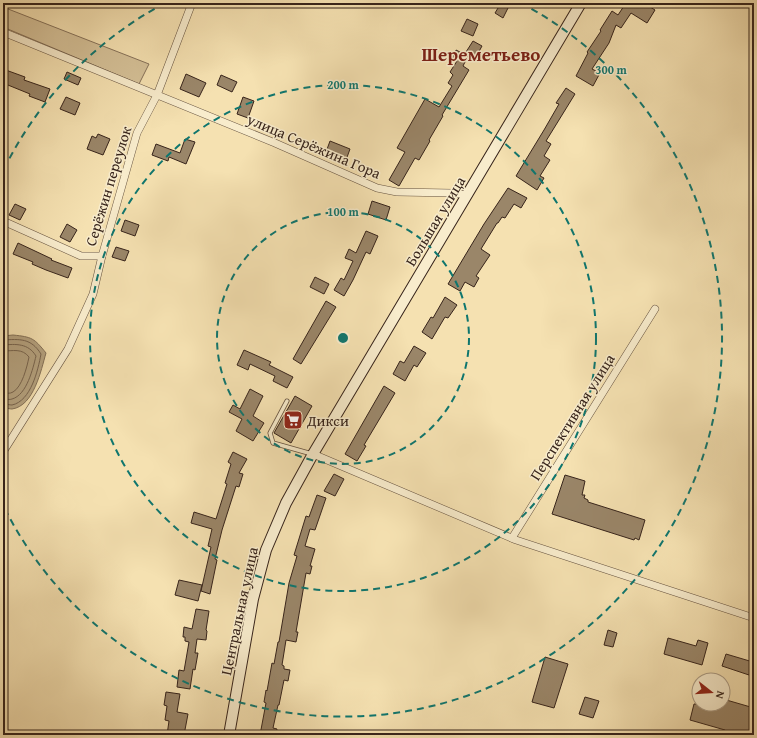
<svg xmlns="http://www.w3.org/2000/svg" width="757" height="738" viewBox="0 0 757 738" font-family="'Gentium Book Plus',serif">
<rect width="100%" height="100%" fill="#f5e1b1"/>
<filter id="stains"><feTurbulence type="fractalNoise" baseFrequency=".005" numOctaves="4"/><feColorMatrix values="0 0 0 0 .2 0 0 0 0 .09 0 0 0 0 .02 0 0 0 .5 -.17"/></filter>
<radialGradient id="worn" r=".72"><stop offset=".6" stop-color="#630" stop-opacity="0"/><stop offset="1" stop-color="#630" stop-opacity=".3"/></radialGradient>
<!-- green -->
<path fill="#d5c198" stroke="#86725a" d="M3,7L149,64L139,84L3,27Z"/>
<!-- water -->
<path fill="#b4a17e" stroke="#826f56" d="M13,335C32,337 34,338 46,353C41,370 34,406 12,409C10,409 6,408 3,408V336Z"/>
<g fill="none" stroke-linecap="round" stroke-linejoin="round">
<!-- shore -->
<g stroke="#76624c" stroke-width="1">
<path d="M3,340C20,339 31,338 41,354C38,370 31,401 12,405C10,405 6,404 3,404"/>
<path d="M3,345C16,344 28,343 36,356C33,368 27,395 12,399C10,400 6,399 3,399"/>
<path d="M3,351C13,351 22,348 29,357C27,367 22,387 13,392C10,394 6,393 3,393"/>
</g>
</g>
<!-- building -->
<g fill="#9a8669" stroke="#37241b">
<path d="M501,3L509,6L503,18L495,13Z"/>
<path d="M626,3H644L655,10L647,23L631,13L621,28L616,25L609,43L592,69L600,73L593,86L576,76L588,53L587,52L601,31L600,30L612,11L618,15Z"/>
<path d="M467,19L478,24L473,36L461,31Z"/>
<path d="M473,41L482,46L476,57L466,52Z"/>
<path d="M456,50L468,56L463,66L469,70L442,115L443,116L429,140L430,141L419,160L415,158L399,186L389,180L405,152L397,148L425,99L439,107L452,86L448,83L453,75L450,72L457,61L452,59Z"/>
<path d="M3,69L25,77L24,80L50,89L45,102L29,96L30,94L3,83Z"/>
<path d="M67,72L81,78L78,85L64,79Z"/>
<path d="M186,74L206,83L199,97L180,89Z"/>
<path d="M221,75L237,82L232,92L217,85Z"/>
<path d="M566,88L575,94L546,141L551,144L544,156L550,160L540,176L544,178L537,190L516,176L544,130L559,104L556,103Z"/>
<path d="M66,97L80,103L75,115L60,109Z"/>
<path d="M243,97L254,101L248,118L237,114Z"/>
<path d="M98,134L110,139L103,155L87,149L92,136L96,138Z"/>
<path d="M185,139L195,142L186,164L169,157L168,161L152,155L156,144L180,153Z"/>
<path d="M330,141L350,149L346,160L326,152Z"/>
<path d="M508,188L527,198L521,208L514,204L505,218L502,217L498,223H497L481,249L490,255L476,276L479,278L474,287L465,282L460,291L448,284L484,224Z"/>
<path d="M372,201L390,207L386,220L368,214Z"/>
<path d="M15,204L26,209L20,220L9,215Z"/>
<path d="M125,220L139,225L135,236L121,231Z"/>
<path d="M67,224L77,230L70,242L60,237Z"/>
<path d="M366,231L378,236L370,254L366,252L353,280L344,296L334,290L341,278L344,280L353,261L345,258L349,249L356,253Z"/>
<path d="M18,243L52,259L51,260L72,268L68,278L46,270L32,264L33,262L13,254Z"/>
<path d="M116,247L129,251L125,261L112,257Z"/>
<path d="M315,277L329,284L324,294L310,287Z"/>
<path d="M445,297L457,305L448,318L445,317L432,339L422,332L431,317L433,318Z"/>
<path d="M326,301L336,307L301,364L293,359Z"/>
<path d="M414,346L426,353L417,367L414,365L405,381L393,374L400,361L404,363Z"/>
<path d="M244,350L271,362L269,365L293,377L287,388L273,381L275,376L250,364L248,370L237,365Z"/>
<path d="M384,386L395,393L364,445L366,446L357,461L345,454Z"/>
<path d="M250,389L263,396L253,416L264,423L253,441L236,431L242,419L229,412L233,405L240,409Z"/>
<path d="M295,396L312,406L291,443L274,433Z"/>
<path d="M233,452L247,459L239,473L243,474L239,487L236,486L222,530L215,559L217,560L210,594L201,591L211,547L208,546L212,529L191,523L194,512L216,519L227,484L225,483L231,464L228,462Z"/>
<path d="M334,474L344,479L335,496L324,491Z"/>
<path d="M565,475L585,481L582,495H585L584,498L588,500V502L645,520L639,540L635,538L634,540L552,514Z"/>
<path d="M317,495L326,498L315,530L310,529L305,546L315,549L310,566H312L310,574L306,573L296,632H298L296,642L286,640L282,665L284,666V669L290,670L288,681L284,680L279,705H278L273,728L277,729L276,735H260L266,703L264,702L266,690L267,691L272,663L274,664L278,642H279L289,583L297,556L294,555L306,516L309,517Z"/>
<path d="M179,580L202,585L198,601L175,595Z"/>
<path d="M196,609L209,611L206,630L207,631L206,640L197,639L195,653H198L195,670L193,669L190,689L177,687L179,670L184,671L189,642L185,641V637H183L184,627L192,629Z"/>
<path d="M608,630L617,633L613,647L604,645Z"/>
<path d="M668,638L696,646L698,640L708,643L702,665L664,654Z"/>
<path d="M726,654L753,662L749,675L722,666Z"/>
<path d="M545,657L568,664L554,708L532,702Z"/>
<path d="M166,692L180,694L177,712L188,714L184,735H167L169,721L165,720L167,706L164,705Z"/>
<path d="M585,697L599,701L593,718L579,714Z"/>
<path d="M723,699L754,708V735H723L725,730L690,720L694,704H723Z"/>
</g>
<g fill="none" stroke-linecap="round" stroke-linejoin="round">
<!-- lane casing -->
<g stroke="#665340" stroke-width="5">
<path id="lane" d="M287,401L270,433L273,443L312,454"/>
</g>
<!-- street casing -->
<g stroke="#665340" stroke-width="8">
<g id="street">
<path d="M3,32L275,143L377,188L397,192L452,193L468,195"/>
<path d="M3,221L81,256H102L137,133L157,95L192,3"/>
<path d="M3,452L68,349L93,294L102,256"/>
<path d="M313,454L516,540L754,618"/>
<path d="M512,538L655,309"/>
</g>
</g>
<!-- secondary casing -->
<g stroke="#37241b" stroke-width="12">
<path id="secondary" d="M229,735L253,599L266,550L286,503L313,454L581,3"/>
</g>
<!-- lane -->
<use href="#lane" stroke="#f8eccc" stroke-width="3.5"/>
<!-- street -->
<use href="#street" stroke="#f8eccc" stroke-width="7"/>
<!-- secondary -->
<use href="#secondary" stroke="#f8eccc" stroke-width="10"/>
</g>
<!-- distance rings -->
<g fill="none" stroke="#0f766e" stroke-width="2" stroke-dasharray="7 5">
<circle cx="343" cy="338" r="126"/>
<circle cx="343" cy="338" r="253"/>
<path d="M4 169A379 379 0 0 1 165 3M521 3A379 379 0 1 1 4 507"/>
</g>
<!-- icons -->
<defs>
<g id="supermarket-square" transform="scale(1)"><rect x="-9" y="-9" width="18" height="18" rx="4" fill="#8f2418" stroke="#f8eccc"/><path d="M-6-5.5h2.5l.6 2H6L4.5 2H-2.5L-4.4-4H-6ZM-1.5 3.2a1.3 1.3 0 1 0 .1 0ZM3 3.2a1.3 1.3 0 1 0 .1 0Z" fill="#fff"/></g>
</defs>
<g fill-rule="evenodd">
<use href="#supermarket-square" x="293" y="420"/>
</g>
<g text-anchor="middle" dominant-baseline="central" stroke-width="3" stroke-linejoin="round" paint-order="stroke">
<!-- street labels -->
<g font-size="15" fill="#37241b" stroke="#f8eccc">
<text transform="translate(314 146) rotate(23)">улица Серёжина Гора</text>
<text transform="translate(108 186) rotate(-73)">Серёжин переулок</text>
<text transform="translate(435 221) rotate(-59)">Большая улица</text>
<text transform="translate(572 417) rotate(-58)">Перспективная улица</text>
<text transform="translate(239 611) rotate(-78)">Центральная улица</text>
</g>
<!-- poi labels -->
<g font-size="15" fill="#37241b" stroke="#f8eccc" text-anchor="start">
<text x="307" y="420">Дикси</text>
</g>
<!-- district labels -->
<g font-size="19" font-weight="bold" fill="#7a1f14" stroke="#f8eccc">
<text x="481" y="54">Шереметьево</text>
</g>
</g>
<circle cx="343" cy="338" r="6" fill="#0f766e" stroke="#f8eccc" stroke-width="2"/>
<g font-size="12" text-anchor="middle" font-weight="bold" fill="#0f766e" stroke="#f8eccc" stroke-width="3" stroke-linejoin="round" paint-order="stroke">
<text x="611" y="74">300 m</text>
<text x="343" y="89">200 m</text>
<text x="343" y="216">100 m</text>
</g>
<!-- margin -->
<rect width="757" height="738" fill="none" stroke="#f5e1b1" stroke-width="16"/>
<rect x="4" y="4" width="749" height="730" fill="none" stroke="#37241b" stroke-width="2"/>
<rect x="8" y="8" width="741" height="722" fill="none" stroke="#37241b"/>
<!-- north arrow -->
<g transform="translate(711 692) rotate(107)"><circle r="19" fill="#f8eccc" stroke="#ab9c85"/>
<path d="M0-3L7 15L0 10L-7 15Z" fill="#8f2418"/>
<text y="-6" font-size="11" font-weight="bold" text-anchor="middle" fill="#37241b">N</text>
</g>
<rect width="100%" height="100%" filter="url(#stains)"/>
<rect width="100%" height="100%" fill="url(#worn)"/>
</svg>
